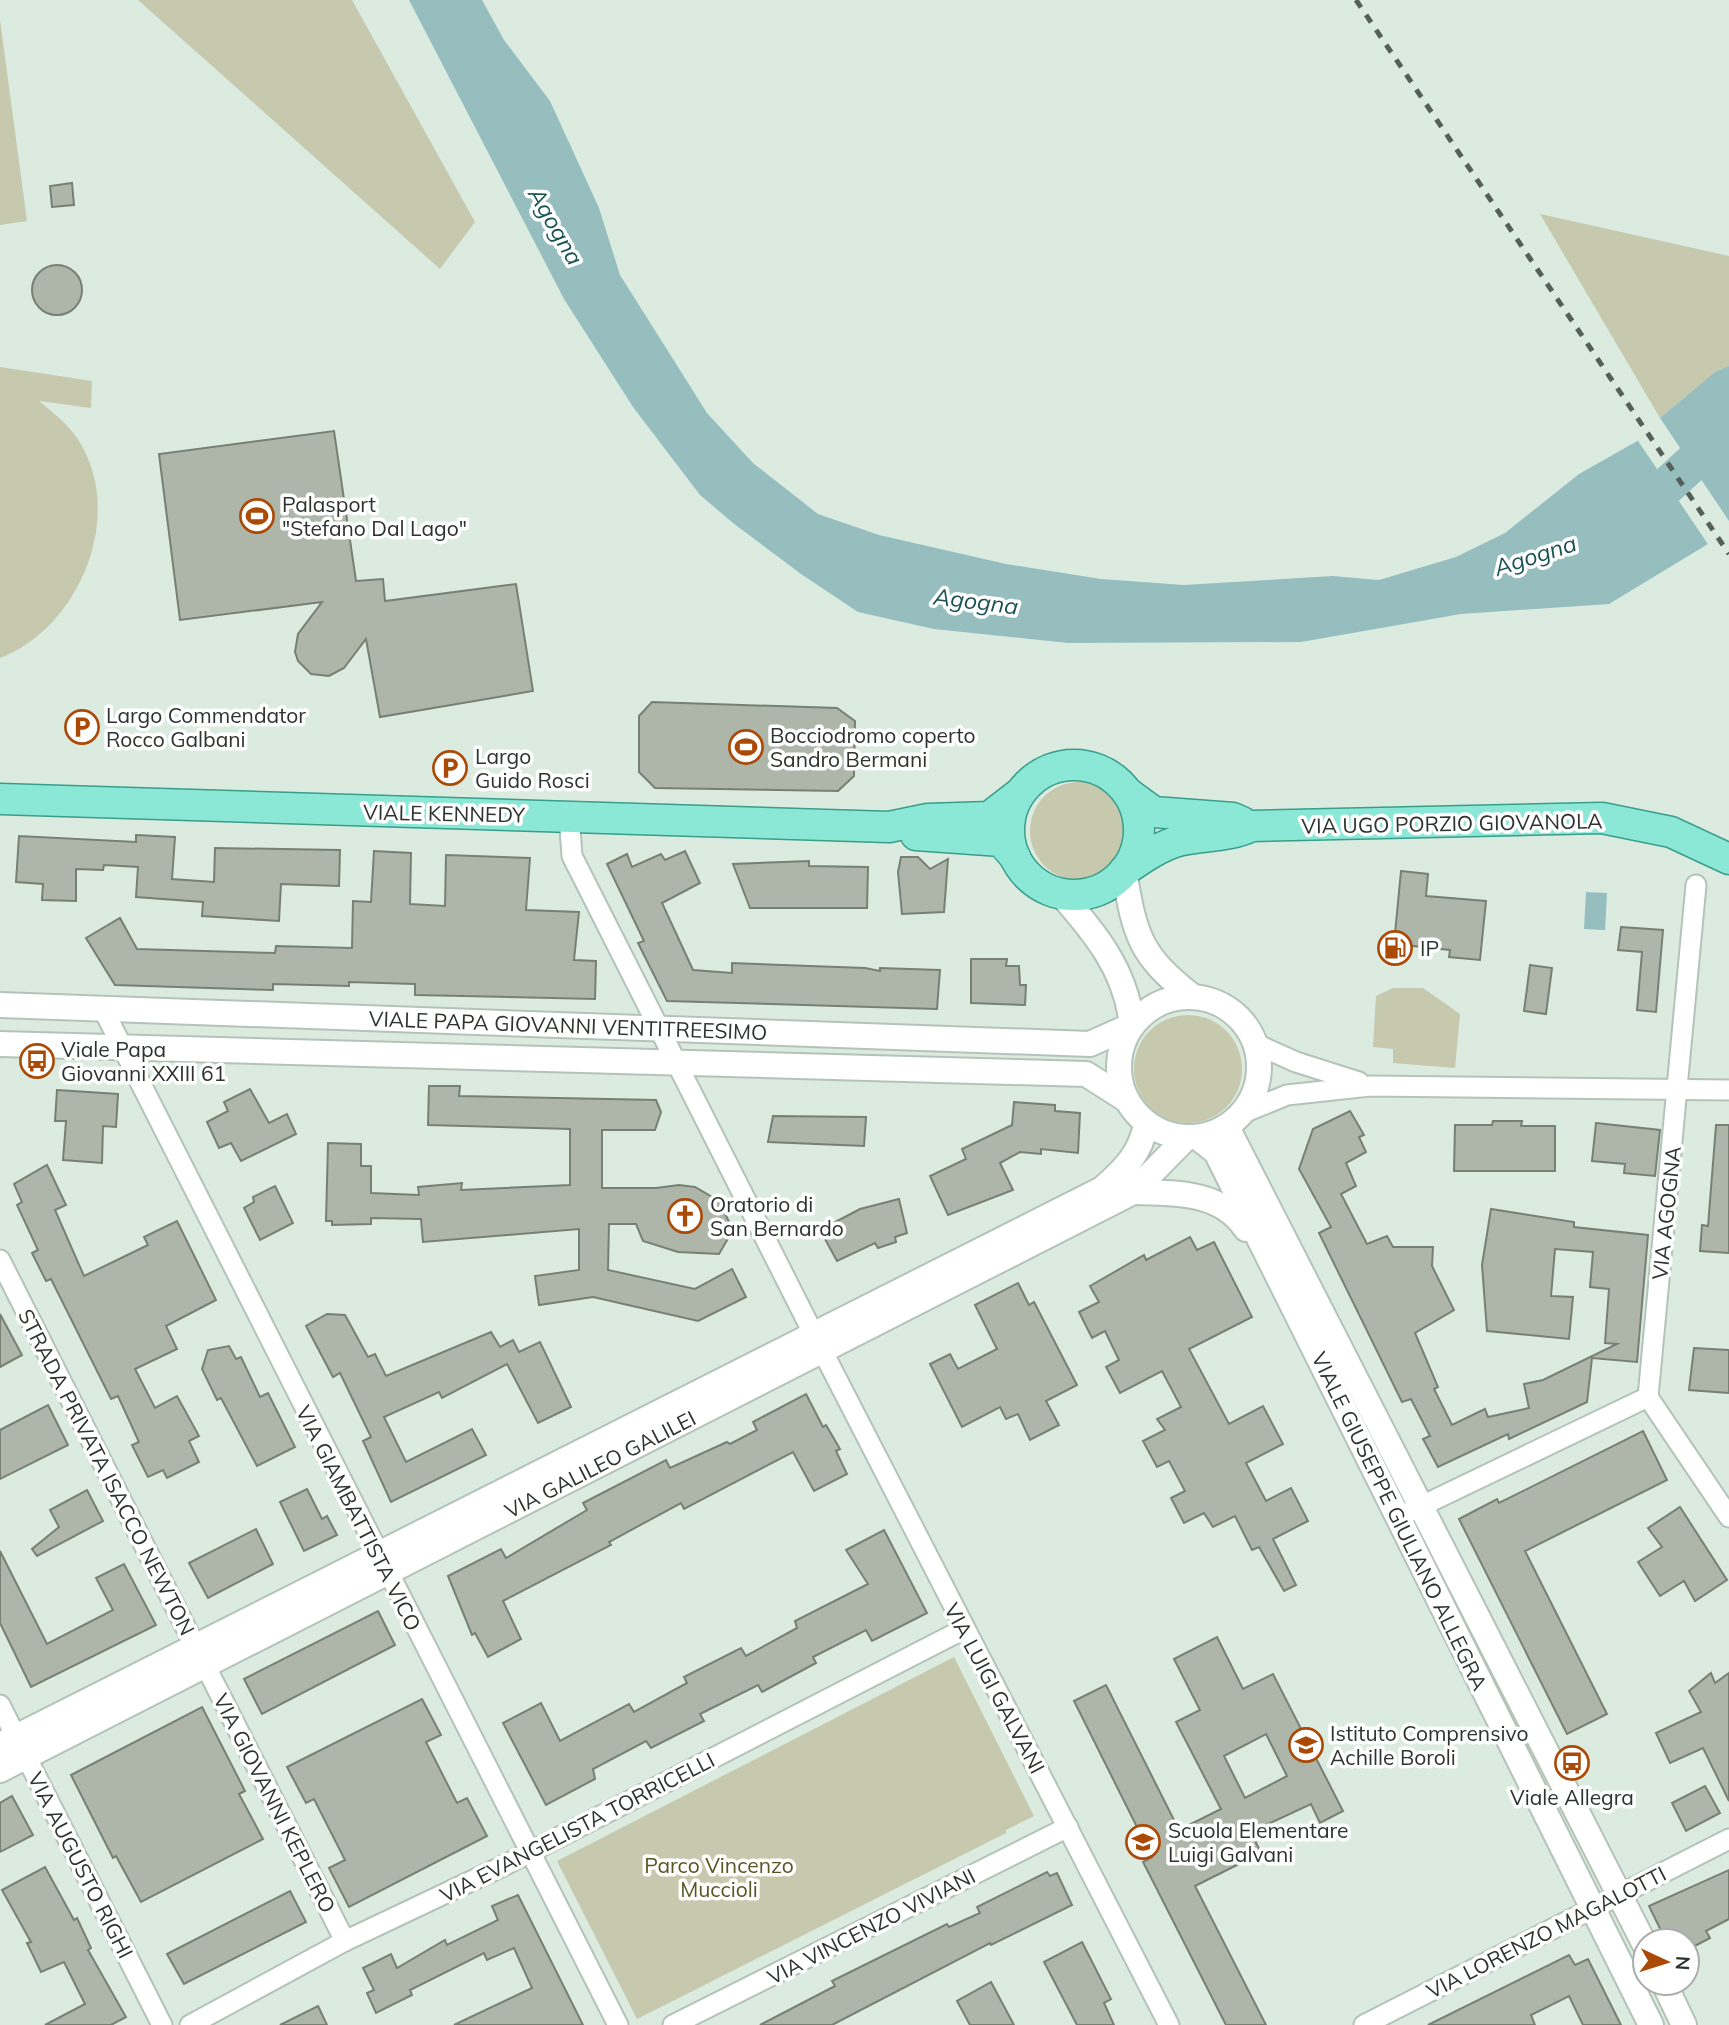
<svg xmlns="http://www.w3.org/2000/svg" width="1729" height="2025" viewBox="0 0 1729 2025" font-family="Mulish,sans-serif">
<rect width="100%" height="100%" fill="#dbebe0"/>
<!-- green -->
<g fill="#c6c9ad">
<path d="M138,0H352L475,222L440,269Z"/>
<path d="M0,20L27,221L0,225Z"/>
<path d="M1540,214L1729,256V366L1715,372L1660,418Z"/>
<path d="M0,367L92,381L91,408L39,401C56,415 73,428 83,448C123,522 77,629 0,658Z"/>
<circle cx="1079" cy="831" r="49"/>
<path d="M1393,988H1423L1460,1014L1455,1068L1393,1063V1049L1373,1047L1376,996Z"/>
<circle cx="1188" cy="1069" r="54"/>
<path d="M954,1657L1034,1816L1006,1830V1833L637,2019L557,1861Z"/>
</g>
<!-- water -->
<g fill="#96bebf">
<path d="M409,0H482L504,40L550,101L599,208L620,275L707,413L753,463L818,514L879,535L1006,564L1101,579L1184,585L1333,576L1379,580L1456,557L1505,533L1579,474L1639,440L1708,544L1609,604L1461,614L1301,642L1068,643L934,629L858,612L801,574L733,523L700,495L633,407L564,299Z"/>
<path d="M1729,366V521L1660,418L1715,372Z"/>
<path d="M1586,892L1607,893L1605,930L1584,929Z"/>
</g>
<!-- pier -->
<path fill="#dbebe0" d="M1641,438L1711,541L1708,544L1638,441Z"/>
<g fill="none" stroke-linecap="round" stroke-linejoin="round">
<!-- river -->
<path stroke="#96bebf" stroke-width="38" d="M1630,520L1729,429"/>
</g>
<!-- building -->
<g fill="#adb6a8" stroke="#788073" stroke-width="2" fill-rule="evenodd">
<path d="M72,183L74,205L52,207L50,186Z"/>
<circle cx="57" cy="290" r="25"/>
<path d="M334,431L356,581L383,579L385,601L516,584L533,691L380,717L366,639L344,668L329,676L311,674L298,661L295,652L298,634L322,602L180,620L159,454Z"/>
<path d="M652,702L837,708L855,721L854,776L838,791L655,788L639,772V716Z"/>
<path d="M136,835L175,837L172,879L214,882L215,848L340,850L339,886L281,884L279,921L202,916L203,902L136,897L138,867L104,865L103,870L76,869V901L42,900L43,884L16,882L19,836L136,842Z"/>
<path d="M374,851L411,853L410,904L445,906L446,855L530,858L526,910L579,912L574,960L596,961L595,999L415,995V984L349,982V986L273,984V990L115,985L86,938L120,918L137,949L275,953L276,946L352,948L353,901L371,902Z"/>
<path d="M685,851L700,883L662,903L693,970L732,973V963L865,968L880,971V968L940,970L937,1009L667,1001L638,943L644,941L607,864L627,854L632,867L661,854L665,860Z"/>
<path d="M901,857H918L930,869L948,859L944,912L902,914L898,872Z"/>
<path d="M809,861V866L868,867L867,908H750L733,864Z"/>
<path d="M1401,871L1428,874L1426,896L1486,901L1480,960L1449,957L1450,950L1394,944Z"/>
<path d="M1621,927L1663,930L1656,1012L1637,1010L1642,952L1618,950Z"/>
<path d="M971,959H1007L1006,966H1019L1020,985H1026L1025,1005L971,1003Z"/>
<path d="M1530,965L1552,968L1546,1014L1524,1011Z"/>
<path d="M429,1086H460L459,1096L656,1100L661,1112L655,1130H602V1188H656L679,1185L695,1187L719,1201L733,1230L719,1254L678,1252L643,1241L636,1224H609L608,1270L695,1289L732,1269L746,1297L698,1321L593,1297L539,1305L535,1276L579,1270V1229L423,1242L421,1219L371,1218V1224L332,1225V1221H326L328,1143L361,1144V1166H371V1193L419,1195L418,1187L462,1183L461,1190L570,1185V1129L428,1125Z"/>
<path d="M250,1089L269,1123L287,1114L296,1134L241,1161L231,1143L219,1148L207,1122L228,1111L224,1102Z"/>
<path d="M57,1090L118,1094L116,1127L103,1126L102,1163L63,1160L66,1121H55Z"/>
<path d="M1014,1102L1055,1105V1111L1080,1113L1078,1153L1041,1149V1154L1020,1152L1000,1163L1013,1190L948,1215L930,1176L966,1159L962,1149L1012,1125Z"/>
<path d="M1350,1111L1364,1135L1359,1137L1366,1152L1346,1163L1356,1186L1341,1194L1367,1244L1387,1236L1393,1247H1433L1432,1266L1454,1310L1415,1333L1438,1387L1434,1389L1452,1425L1485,1409L1488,1417L1529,1408L1524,1384L1543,1380L1617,1344L1605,1343L1609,1289L1590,1287L1593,1252L1555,1249L1551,1296L1573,1297L1569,1339L1487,1331L1482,1265L1491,1209L1574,1222V1227L1648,1235L1637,1362L1592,1358L1587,1402L1509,1439L1508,1434L1438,1467L1423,1439L1430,1436L1411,1399L1402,1402L1319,1233L1331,1227L1299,1169L1313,1129Z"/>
<path d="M773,1116L866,1117L864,1146L768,1142Z"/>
<path d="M1493,1121H1522L1521,1126H1555V1171H1454L1455,1125H1492Z"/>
<path d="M1596,1123L1660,1130L1655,1176L1624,1173L1625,1164L1592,1161Z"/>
<path d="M1716,1125H1729V1253L1700,1251L1702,1225L1708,1226Z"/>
<path d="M47,1165L66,1205L55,1210L84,1276L148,1245L144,1237L177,1221L216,1300L166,1326L177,1349L135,1369L155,1408L177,1396L199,1436L189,1441L199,1462L167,1478L163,1470L148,1477L132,1445L139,1442L118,1396L111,1399L51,1279L46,1281L32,1253L38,1250L17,1205L22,1202L14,1184Z"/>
<path d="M275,1186L293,1223L260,1240L244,1208L254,1202L253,1197Z"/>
<path d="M899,1199L907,1233L895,1237L896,1242L878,1248L875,1243L837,1261L820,1230L860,1209Z"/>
<path d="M1190,1237L1197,1250L1214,1242L1252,1317L1189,1349L1229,1424L1263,1406L1283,1444L1246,1463L1266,1501L1291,1488L1308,1521L1273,1539L1296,1585L1284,1591L1259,1547L1252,1550L1235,1516L1213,1527L1204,1513L1184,1523L1171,1498L1185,1491L1169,1461L1157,1467L1143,1441L1165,1430L1157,1419L1181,1407L1162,1371L1120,1393L1106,1367L1119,1360L1105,1331L1092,1338L1079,1312L1099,1302L1090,1286L1144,1255L1146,1260Z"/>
<path d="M1018,1283L1029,1305L1034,1302L1077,1385L1046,1401L1059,1425L1030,1440L1018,1414L1006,1419L1000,1407L962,1427L930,1364L950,1354L958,1369L997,1349L975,1305Z"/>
<path d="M0,1314L22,1355L0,1367Z"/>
<path d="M327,1314L345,1315L368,1357L375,1354L386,1376L491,1332L500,1347L513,1340L519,1352L540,1342L571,1407L538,1423L507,1364L442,1398L439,1392L384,1417L406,1462L472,1429L486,1455L391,1502L363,1441L371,1437L340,1373L333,1377L306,1326Z"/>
<path d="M229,1346L236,1359L241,1357L260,1397L268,1393L295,1447L257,1466L221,1398L217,1400L202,1369L208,1350Z"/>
<path d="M1694,1348L1729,1350V1393L1689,1390Z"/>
<path d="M806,1394L823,1427L826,1425L840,1449L836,1451L847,1474L814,1491L793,1452L684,1509L681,1503L609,1542L611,1545L503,1601L521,1639L488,1657L475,1633L472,1635L448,1576L501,1549L506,1558L587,1510L583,1503L666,1460L670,1468L727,1442L730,1444L757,1430L753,1422Z"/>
<path d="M48,1405L68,1445L0,1479V1430Z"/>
<path d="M1643,1431L1667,1480L1525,1551L1607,1714L1567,1734L1459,1519L1497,1499L1499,1503Z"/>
<path d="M307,1489L322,1519L327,1516L337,1535L304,1551L280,1502Z"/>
<path d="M87,1490L103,1521L37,1556L32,1549L59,1527L50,1510Z"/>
<path d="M1680,1507L1727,1580L1695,1601L1684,1581L1660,1596L1638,1562L1662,1547L1648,1528Z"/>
<path d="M256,1529L273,1564L208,1598L189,1563Z"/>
<path d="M884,1530L927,1613L872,1641L866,1630L813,1657L816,1663L762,1692L758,1685L700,1714L704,1721L651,1748L646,1741L593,1769L595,1779L546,1805L503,1723L541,1703L560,1741L629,1704L634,1712L687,1683L684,1677L741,1648L746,1656L797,1628L795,1621L868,1584L846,1550Z"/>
<path d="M0,1551L47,1644L113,1610L96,1578L124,1564L156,1625L31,1687L0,1623Z"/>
<path d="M378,1611L395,1645L262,1714L244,1679Z"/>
<path d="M1217,1637L1243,1689L1273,1674L1343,1811L1320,1823L1311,1804L1251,1832L1261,1853L1195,1886L1266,2025H1226L1143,1862L1152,1857L1074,1701L1106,1685L1179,1830L1221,1809L1176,1722L1200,1710L1174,1659ZM1266,1734L1287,1776L1245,1798L1224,1756Z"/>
<path d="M1711,1673L1715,1683L1729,1673V1801L1703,1748L1670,1763L1656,1733L1701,1712L1689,1691Z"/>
<path d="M422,1699L441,1735L426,1742L457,1803L467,1798L487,1836L349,1907L329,1868L345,1860L314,1799L306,1803L287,1767Z"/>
<path d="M202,1707L245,1791L239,1794L263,1839L141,1902L116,1856L113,1858L71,1775Z"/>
<path d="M1705,1786L1720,1813L1686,1831L1672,1803Z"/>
<path d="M12,1796L33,1835L0,1852V1803Z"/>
<path d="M45,1867L74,1920L77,1918L91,1948L88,1950L126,2017L111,2025H45L85,2004L64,1962L41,1972L27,1943L31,1942L2,1890Z"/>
<path d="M1729,1870V1919L1706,1931L1710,1938L1687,1950V1941H1666L1649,1906Z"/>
<path d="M1047,1872L1050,1876L1057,1873L1072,1905L991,1945L990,1943L832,2025H760L835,1986L832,1981L947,1924L949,1927L980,1913L977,1907Z"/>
<path d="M290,1891L306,1922L184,1984L167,1954Z"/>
<path d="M518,1895L583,2025H454L532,1988L514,1948L487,1960L484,1953L410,1990L412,1995L376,2013L367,1993L374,1990L363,1968L391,1954L397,1968L445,1940L447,1945L498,1920L492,1906Z"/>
<path d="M1082,1942L1111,1999L1104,2003L1114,2025H1077L1044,1962Z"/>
<path d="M1569,1955L1575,1965L1588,1959L1621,2025H1583L1569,1996L1531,2015L1535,2025H1428Z"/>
<path d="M991,1982L1014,2025H970L957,2001Z"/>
<path d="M318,2006L327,2025H280Z"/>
</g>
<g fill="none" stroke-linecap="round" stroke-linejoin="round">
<!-- minor casing -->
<g stroke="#b4c3b9" stroke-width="23">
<g id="minor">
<path d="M569,815L572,856L813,1333"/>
<path d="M1696,885L1648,1397L1729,1517"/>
<path d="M103,1009L618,2025"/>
<path d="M1256,1044L1296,1062L1359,1082"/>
<path d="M1243,1113L1287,1095L1370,1086L1729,1090"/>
<path d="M0,1260L195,1646"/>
<path d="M822,1350L1169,2025"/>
<path d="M1409,1512L1648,1397"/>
<path d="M205,1665L345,1941"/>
<path d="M0,1705L162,2025"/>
<path d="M190,2025L345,1941L505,1865L964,1629"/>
<path d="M673,2025L1068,1827"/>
<path d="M1364,2025L1729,1839"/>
</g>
</g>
<!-- tertiary casing -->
<g stroke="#b4c3b9" stroke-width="28">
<g id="tertiary">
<path d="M1124,871C1135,935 1139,955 1192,996"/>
<circle cx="1189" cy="1067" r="70"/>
<path d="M0,1005L1090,1044L1132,1025C1126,970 1095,933 1060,893"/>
<path d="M0,1044L1086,1074L1127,1100"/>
<path d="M1227,1127L1645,1945"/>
<path d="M1197,1137L1216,1152L1651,2025"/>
<path d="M1133,1192C1175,1193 1221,1191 1246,1229"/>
<path d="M0,1745L1102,1189C1124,1170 1141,1153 1146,1124"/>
<path d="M0,1770L1133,1192L1186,1138"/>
<path d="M1664,1983L1684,2025"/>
</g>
</g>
<!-- primary casing -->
<g stroke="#399e8a" stroke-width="33">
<g id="primary">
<circle cx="1074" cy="830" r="65"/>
<path d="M1128,793L1154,812L1233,818L1242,822"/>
<path d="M0,799L889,827L928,819L989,817L1020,793"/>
<path d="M916,835L1001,841L1015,857"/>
<path d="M1124,871C1141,859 1161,845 1182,840C1206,835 1228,837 1252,826L1602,818L1671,832L1729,859"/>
</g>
</g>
<!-- minor -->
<use href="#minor" stroke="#fff" stroke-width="19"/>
<!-- tertiary -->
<use href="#tertiary" stroke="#fff" stroke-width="24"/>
<!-- primary -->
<use href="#primary" stroke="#8ce8d6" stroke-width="30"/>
<!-- rail -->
<path stroke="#565f59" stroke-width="5" stroke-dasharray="9 9" stroke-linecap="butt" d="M1356,0L1729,554"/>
</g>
<!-- icons -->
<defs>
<g id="stadium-ring" transform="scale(1.75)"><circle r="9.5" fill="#fff" stroke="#ab4906" stroke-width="1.5"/><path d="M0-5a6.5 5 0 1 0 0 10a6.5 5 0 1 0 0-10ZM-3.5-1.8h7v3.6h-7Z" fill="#ab4906"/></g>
<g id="parking-ring" transform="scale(1.75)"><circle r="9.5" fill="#fff" stroke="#ab4906" stroke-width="1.5"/><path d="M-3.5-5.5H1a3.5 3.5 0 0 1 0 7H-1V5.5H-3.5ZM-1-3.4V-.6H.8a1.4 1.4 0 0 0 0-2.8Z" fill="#ab4906"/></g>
<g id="fuel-ring" transform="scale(1.75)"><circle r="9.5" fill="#fff" stroke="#ab4906" stroke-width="1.5"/><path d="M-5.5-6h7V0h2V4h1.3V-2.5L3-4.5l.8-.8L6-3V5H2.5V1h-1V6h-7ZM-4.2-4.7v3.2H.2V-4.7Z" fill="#ab4906"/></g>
<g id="bus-ring" transform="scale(1.75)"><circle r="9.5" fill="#fff" stroke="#ab4906" stroke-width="1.5"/><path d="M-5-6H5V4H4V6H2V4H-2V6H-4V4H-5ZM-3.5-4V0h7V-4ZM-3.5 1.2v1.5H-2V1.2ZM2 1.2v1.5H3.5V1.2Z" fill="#ab4906"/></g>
<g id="church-ring" transform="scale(1.75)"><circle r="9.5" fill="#fff" stroke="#ab4906" stroke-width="1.5"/><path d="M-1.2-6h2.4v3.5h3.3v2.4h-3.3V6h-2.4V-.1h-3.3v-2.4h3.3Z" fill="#ab4906"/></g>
<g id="school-ring" transform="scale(1.75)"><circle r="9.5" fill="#fff" stroke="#ab4906" stroke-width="1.5"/><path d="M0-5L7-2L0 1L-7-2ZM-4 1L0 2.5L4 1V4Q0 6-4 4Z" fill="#ab4906"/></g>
</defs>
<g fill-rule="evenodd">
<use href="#stadium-ring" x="257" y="516"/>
<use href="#parking-ring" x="82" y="727"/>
<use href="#stadium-ring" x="746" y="747"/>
<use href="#parking-ring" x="450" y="768"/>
<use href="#fuel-ring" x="1395" y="948"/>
<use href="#bus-ring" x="37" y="1061"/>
<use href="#church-ring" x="685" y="1216"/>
<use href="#school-ring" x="1306" y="1745"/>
<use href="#bus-ring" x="1572" y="1763"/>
<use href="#school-ring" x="1143" y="1842"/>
</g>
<g text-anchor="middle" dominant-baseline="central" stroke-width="7" stroke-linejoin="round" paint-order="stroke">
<!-- poi labels -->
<g font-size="21" fill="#2d332f" stroke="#fff" text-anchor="start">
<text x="282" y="504">Palasport<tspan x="282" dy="24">"Stefano Dal Lago"</tspan></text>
<text x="106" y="715">Largo Commendator<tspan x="106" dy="24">Rocco Galbani</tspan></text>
<text x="770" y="735">Bocciodromo coperto<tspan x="770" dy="24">Sandro Bermani</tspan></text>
<text x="475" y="756">Largo<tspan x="475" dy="24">Guido Rosci</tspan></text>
<text x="1420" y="948">IP</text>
<text x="61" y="1049">Viale Papa<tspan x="61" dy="24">Giovanni XXIII 61</tspan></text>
<text x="710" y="1204">Oratorio di<tspan x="710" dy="24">San Bernardo</tspan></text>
<text x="1330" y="1733">Istituto Comprensivo<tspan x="1330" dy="24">Achille Boroli</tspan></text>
<text x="1572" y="1797" text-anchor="middle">Viale Allegra</text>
<text x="1168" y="1830">Scuola Elementare<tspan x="1168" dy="24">Luigi Galvani</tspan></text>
</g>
<!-- street labels -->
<g font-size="21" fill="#2d332f" stroke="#fff">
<text transform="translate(444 813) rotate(1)">VIALE KENNEDY</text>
<text transform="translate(1452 823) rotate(-1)">VIA UGO PORZIO GIOVANOLA</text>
<text transform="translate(568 1025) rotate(2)">VIALE PAPA GIOVANNI VENTITREESIMO</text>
<text transform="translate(1666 1213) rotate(-84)">VIA AGOGNA</text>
<text transform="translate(600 1464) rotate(-27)">VIA GALILEO GALILEI</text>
<text transform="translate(107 1472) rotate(63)">STRADA PRIVATA ISACCO NEWTON</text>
<text transform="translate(359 1518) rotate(63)">VIA GIAMBATTISTA VICO</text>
<text transform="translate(1400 1521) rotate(64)">VIALE GIUSEPPE GIULIANO ALLEGRA</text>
<text transform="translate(995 1688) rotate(62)">VIA LUIGI GALVANI</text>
<text transform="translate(275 1803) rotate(63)">VIA GIOVANNI KEPLERO</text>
<text transform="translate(577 1827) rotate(-27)">VIA EVANGELISTA TORRICELLI</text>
<text transform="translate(81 1865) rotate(63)">VIA AUGUSTO RIGHI</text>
<text transform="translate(871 1926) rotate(-27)">VIA VINCENZO VIVIANI</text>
<text transform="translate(1546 1932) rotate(-27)">VIA LORENZO MAGALOTTI</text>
</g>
<!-- park labels -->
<g font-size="21" fill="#545723" stroke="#fff">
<text x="719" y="1865">Parco Vincenzo<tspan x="719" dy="24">Muccioli</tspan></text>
</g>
<!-- water labels -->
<g font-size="23" font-style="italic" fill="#195255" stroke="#fff">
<text transform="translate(556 226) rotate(60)">Agogna</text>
<text transform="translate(1535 555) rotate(-18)">Agogna</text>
<text transform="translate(976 601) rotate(7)">Agogna</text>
</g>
</g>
<!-- north arrow -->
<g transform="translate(1666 1962) rotate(94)"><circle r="33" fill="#ffffff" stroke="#abadac" stroke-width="2"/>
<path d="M0-5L12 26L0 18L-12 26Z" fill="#ab4906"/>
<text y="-10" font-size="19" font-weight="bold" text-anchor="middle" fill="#2d332f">N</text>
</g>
</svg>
